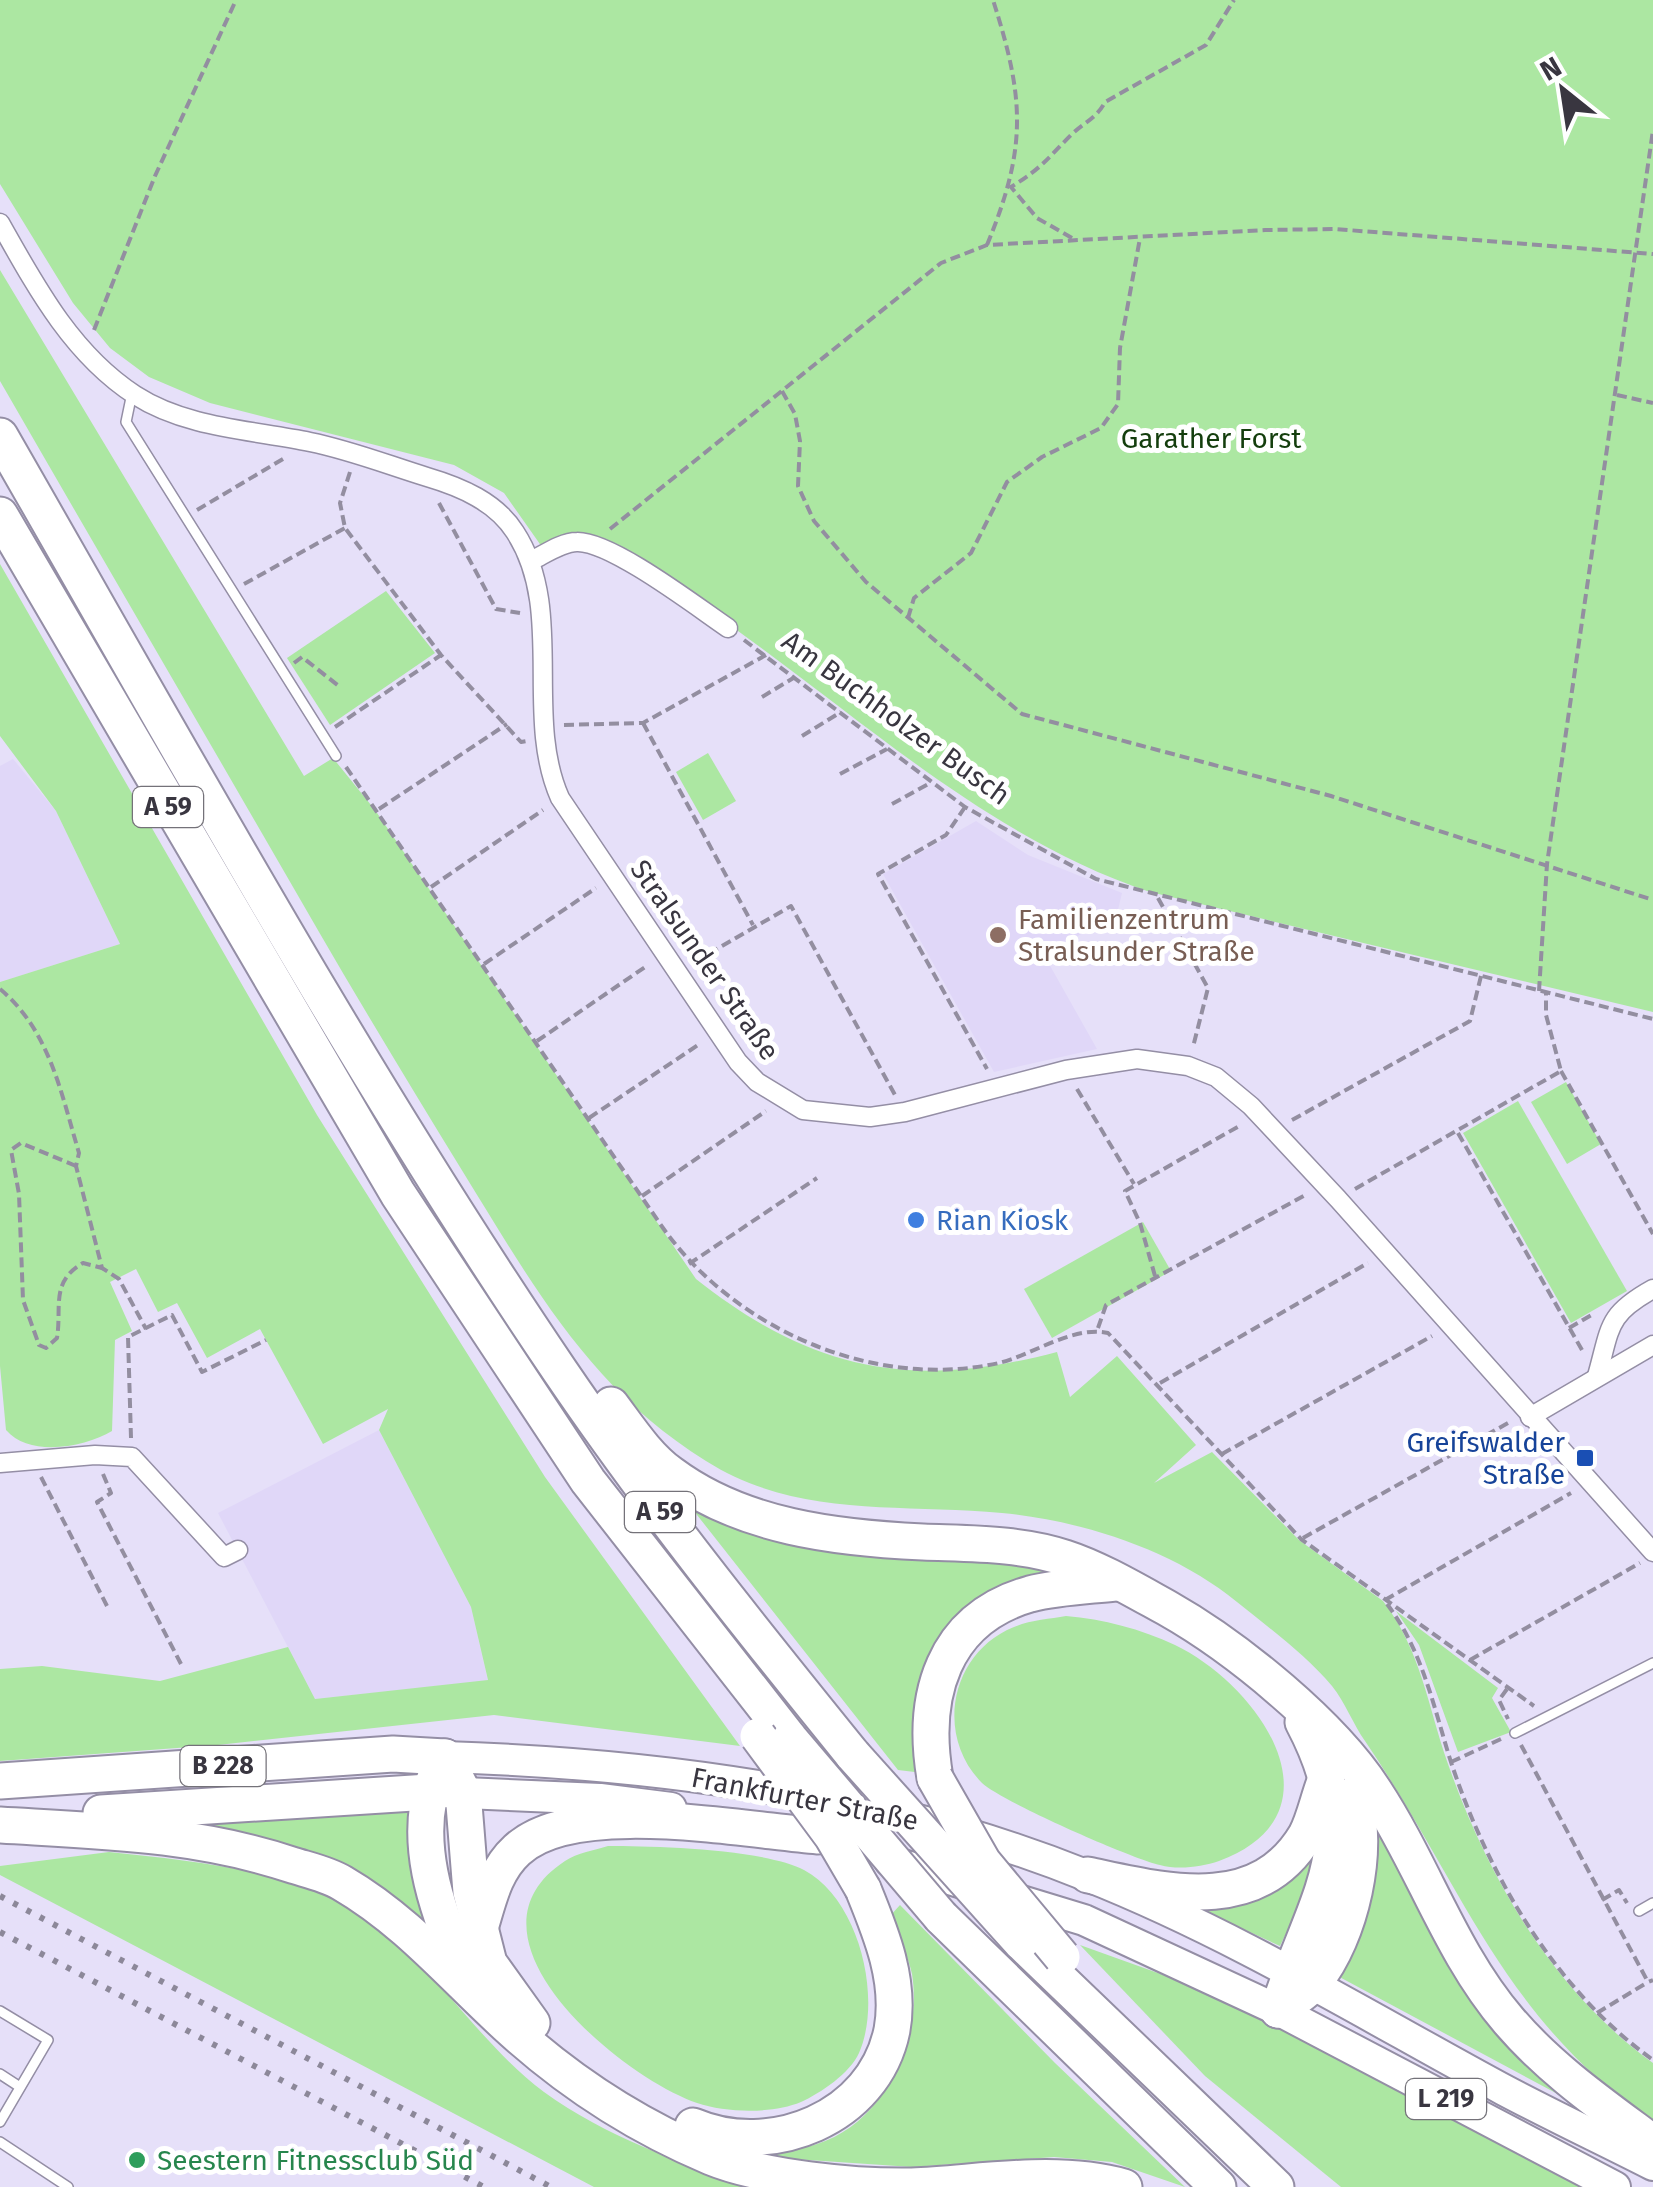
<svg xmlns="http://www.w3.org/2000/svg" width="1653" height="2187" viewBox="0 0 1653 2187" font-family="'Fira Sans',sans-serif">
<rect width="100%" height="100%" fill="#e6e0f9"/>
<!-- built -->
<g fill="#e0d7f8">
<path d="M13,759L56,811L120,944L0,982V766Z"/>
<path d="M976,821L1028,855L1122,893L1117,914L1044,955L1097,1049L994,1072L883,874Z"/>
<path d="M379,1430L471,1607L488,1681L315,1699L218,1513Z"/>
</g>
<!-- green -->
<g fill="#ace7a2">
<path d="M0,0H1653V1012L1150,892C981,835 855,711 711,612C686,595 621,544 595,539C580,537 557,545 542,547L504,493L454,465L210,403L149,377L110,348L73,303L0,184Z"/>
<path d="M0,270L304,776L333,758L375,810L696,1279C814,1372 912,1390 1057,1352L1070,1397L1117,1356L1196,1445L1154,1483L1212,1452L1299,1540L1383,1601C1421,1650 1428,1707 1448,1764C1488,1878 1553,1991 1653,2063V2122C1501,2017 1463,1885 1365,1741C1353,1724 1345,1702 1332,1686C1305,1654 1269,1628 1237,1602C1174,1550 1083,1521 1002,1513C899,1503 798,1519 706,1461C589,1388 533,1285 463,1172C414,1092 366,1013 319,932C213,748 106,565 0,381Z"/>
<path d="M0,564L317,1115L545,1477L740,1746L494,1715L218,1745L0,1761V1669L42,1666L160,1681L288,1647L315,1699L488,1680L471,1607L379,1430L388,1409L323,1444L260,1329L207,1358L177,1303L158,1312L136,1269L110,1282L132,1331L115,1340L112,1431C85,1447 30,1458 6,1430L0,1366V982L120,944L56,811L0,736Z"/>
<path d="M386,591L435,653L330,725L287,658Z"/>
<path d="M708,753L736,801L703,820L676,772Z"/>
<path d="M1566,1082L1601,1144L1567,1164L1531,1102Z"/>
<path d="M1518,1101L1627,1291L1571,1323L1463,1133Z"/>
<path d="M1143,1222L1171,1271L1052,1338L1024,1289Z"/>
<path d="M675,1487L1095,1580C1075,1578 1046,1571 1027,1576C985,1588 931,1639 919,1681C911,1709 920,1744 923,1773L898,1770Z"/>
<path d="M1396,1611L1498,1688L1492,1698L1511,1732L1458,1752L1419,1645Z"/>
<path d="M1066,1616C1103,1619 1141,1629 1175,1645C1260,1686 1347,1813 1219,1861C1201,1867 1178,1870 1160,1865C1130,1858 1001,1801 982,1783C934,1735 951,1652 1014,1627C1030,1620 1050,1619 1066,1616Z"/>
<path d="M1369,1805L1447,1952L1610,2122L1332,1973Z"/>
<path d="M419,1806L444,1947L165,1819Z"/>
<path d="M1309,1841C1320,1876 1295,1914 1280,1946L1178,1899Z"/>
<path d="M608,1846C655,1846 764,1849 804,1870C859,1899 883,1998 859,2053C850,2073 821,2093 801,2102C772,2114 727,2113 697,2103C621,2077 450,1936 565,1861C577,1853 595,1850 608,1846Z"/>
<path d="M109,1852C182,1860 255,1866 324,1895C419,1934 465,2033 544,2092C606,2137 679,2162 751,2187H594L0,1875V1866Z"/>
<path d="M900,1905L1055,2063L1185,2187L1112,2162L1054,2157L912,2167L779,2158L747,2151C770,2151 795,2152 817,2144C884,2123 923,2041 912,1974C908,1955 897,1934 890,1916Z"/>
<path d="M1080,1945L1258,2009L1590,2187H1341L1205,2076Z"/>
</g>
<g fill="none" stroke-linecap="round" stroke-linejoin="round">
<!-- lane casing -->
<g stroke="#948ea5" stroke-width="12">
<g id="lane">
<path d="M132,393L126,422L336,756"/>
<path d="M1515,1733L1653,1663"/>
<path d="M1639,1911L1653,1903"/>
<path d="M0,2011L48,2040L0,2122"/>
<path d="M0,2074L20,2087"/>
<path d="M0,2142L68,2187"/>
</g>
</g>
<!-- street casing -->
<g stroke="#948ea5" stroke-width="21">
<g id="street">
<path d="M0,223C36,287 72,354 135,395C186,428 252,430 310,442C350,450 388,465 427,477C461,487 496,502 515,532C566,610 523,715 560,798L738,1062L757,1082L803,1110L870,1117L905,1112L1066,1070L1137,1059L1188,1066L1216,1077L1251,1106L1338,1199L1653,1552"/>
<path d="M533,560C545,554 562,542 577,542C611,541 697,607 728,628"/>
<path d="M1597,1376C1611,1327 1606,1315 1653,1289"/>
<path d="M1530,1417L1653,1345"/>
<path d="M0,1463L95,1455L132,1457L224,1557L238,1550"/>
</g>
</g>
<!-- primary casing -->
<g stroke="#948ea5" stroke-width="34">
<g id="primary">
<path d="M445,1757C664,1764 884,1794 1088,1876C1234,1934 1367,2016 1504,2090C1553,2116 1604,2140 1653,2165"/>
<path d="M443,1792L600,1799L671,1808"/>
<path d="M890,1861L1084,1920L1278,2010L1615,2187"/>
</g>
</g>
<!-- highway casing -->
<g stroke="#948ea5" stroke-width="39">
<g id="highway">
<path d="M0,436C181,751 356,1070 560,1371C651,1505 751,1629 853,1755"/>
<path d="M0,515L398,1194L588,1481L790,1739"/>
<path d="M611,1405C629,1429 647,1457 671,1474C742,1527 836,1538 923,1542C970,1544 1020,1543 1065,1558C1099,1569 1136,1591 1167,1608C1236,1647 1333,1726 1375,1792C1424,1867 1450,1952 1509,2021C1550,2069 1602,2105 1653,2143"/>
<path d="M445,1757L463,1792L471,1892L489,1963L532,2023"/>
<path d="M438,1771C409,1835 437,1911 463,1971"/>
<path d="M935,1778C921,1697 942,1619 1030,1594C1057,1587 1087,1586 1115,1583"/>
<path d="M0,1781L393,1754L445,1757"/>
<path d="M101,1813L429,1792"/>
<path d="M0,1825C99,1831 197,1833 292,1865C308,1870 327,1874 342,1883C409,1922 456,1980 513,2031C572,2084 637,2126 711,2157C762,2178 857,2187 912,2186C981,2183 1056,2168 1124,2187"/>
<path d="M1088,1875C1164,1891 1257,1917 1306,1835C1314,1820 1318,1800 1324,1784"/>
<path d="M941,1917L1218,2187"/>
<path d="M481,1925C489,1898 495,1870 517,1850C573,1797 744,1830 818,1836"/>
<path d="M1021,1942L1276,2187"/>
<path d="M1278,2010C1314,1896 1368,1845 1303,1722"/>
<path d="M1278,2010C1289,2002 1306,1993 1315,1981C1351,1937 1371,1848 1353,1795"/>
<path d="M693,2126C770,2159 874,2119 892,2030C901,1981 881,1933 863,1889"/>
</g>
</g>
<!-- path -->
<g stroke="#938ea0" stroke-width="4" stroke-dasharray="10 5" stroke-linecap="butt">
<path d="M1072,238L1037,218L1011,187C1043,167 1046,160 1071,135C1084,122 1096,119 1105,102L1206,45L1234,0"/>
<path d="M987,245C1027,148 1025,100 993,0"/>
<path d="M94,330L155,176L236,0"/>
<path d="M782,391L795,414L800,441L798,486L814,521L866,582L1022,714L1331,796L1653,900"/>
<path d="M1617,395L1653,403"/>
<path d="M350,472L340,503L345,528L441,655L521,742L527,741"/>
<path d="M439,503L496,609L520,613"/>
<path d="M197,510L283,459"/>
<path d="M610,529L941,263L987,245L1265,230L1335,229L1653,254"/>
<path d="M244,584L345,528"/>
<path d="M908,618L914,598L971,553L1007,482L1042,457L1101,428L1118,404L1120,348L1140,238"/>
<path d="M744,640L965,807L1096,879L1653,1019"/>
<path d="M294,663L302,657L340,687"/>
<path d="M762,697L795,677"/>
<path d="M643,723L753,925"/>
<path d="M564,725L643,723L766,655"/>
<path d="M335,727L441,655"/>
<path d="M802,736L841,712"/>
<path d="M346,767L663,1228C735,1329 874,1391 999,1363C1032,1355 1074,1325 1108,1333L1301,1539L1534,1706"/>
<path d="M840,774L887,749"/>
<path d="M892,804L930,783"/>
<path d="M965,807L946,835L878,874L987,1069"/>
<path d="M379,809L507,724"/>
<path d="M431,887L543,810"/>
<path d="M1158,898L1208,988L1193,1047"/>
<path d="M696,961L791,906L895,1095"/>
<path d="M484,964L596,888"/>
<path d="M0,989C50,1031 61,1093 79,1153L76,1166L102,1268L119,1279L146,1329"/>
<path d="M1539,991L1547,864L1653,130"/>
<path d="M537,1041L648,965"/>
<path d="M1561,1071L1653,1234"/>
<path d="M1077,1089L1134,1184"/>
<path d="M589,1118L701,1043"/>
<path d="M1292,1120L1470,1021L1481,976"/>
<path d="M1458,1133L1582,1350"/>
<path d="M76,1166L21,1143L11,1150L19,1194L23,1300L39,1345L46,1348L57,1338C62,1307 50,1282 83,1263L102,1268"/>
<path d="M1355,1189L1561,1071L1546,1015V992"/>
<path d="M642,1196L766,1111"/>
<path d="M689,1264L817,1178"/>
<path d="M1155,1276L1140,1223L1125,1191L1241,1125"/>
<path d="M1098,1328L1106,1305L1307,1194"/>
<path d="M1569,1328L1595,1313"/>
<path d="M1160,1383L1368,1263"/>
<path d="M131,1438L128,1337L172,1315L202,1372L266,1340"/>
<path d="M1222,1454L1432,1336"/>
<path d="M103,1474L111,1493L97,1502L181,1664"/>
<path d="M41,1477L107,1606"/>
<path d="M1303,1538L1508,1423"/>
<path d="M1385,1600L1571,1493"/>
<path d="M1387,1604C1422,1650 1433,1704 1450,1759C1487,1873 1554,1989 1653,2060"/>
<path d="M1470,1660L1640,1563"/>
<path d="M1507,1689L1499,1700L1508,1719"/>
<path d="M1521,1745L1648,1982L1653,1980"/>
<path d="M1451,1762L1501,1739"/>
<path d="M1602,1900L1619,1890L1627,1903"/>
<path d="M1597,2013L1648,1982"/>
</g>
<!-- lane -->
<use href="#lane" stroke="#fff" stroke-width="9"/>
<!-- street -->
<use href="#street" stroke="#fff" stroke-width="18"/>
<!-- primary -->
<use href="#primary" stroke="#fff" stroke-width="30"/>
<!-- highway -->
<use href="#highway" stroke="#fff" stroke-width="35"/>
<!-- rail -->
<g stroke="#8c8899" stroke-width="6" stroke-dasharray="5 10" stroke-linecap="butt">
<path d="M0,1896L551,2187"/>
<path d="M0,1932L484,2187"/>
</g>
<!-- highway-bridge casing -->
<g stroke="#948ea5" stroke-width="39" stroke-linecap="butt">
<g id="highway-bridge">
<path d="M758,1736L832,1836L863,1889"/>
<path d="M790,1739L941,1917"/>
<path d="M853,1755L1021,1942"/>
<path d="M935,1778L983,1862L1062,1957"/>
</g>
</g>
<!-- highway-bridge -->
<use href="#highway-bridge" stroke="#fff" stroke-width="35"/>
</g>
<!-- markers -->
<circle fill="#8d6e63" stroke="#fff" stroke-width="4" cx="998" cy="935" r="10"/>
<circle fill="#3f7fe0" stroke="#fff" stroke-width="4" cx="916" cy="1220" r="10"/>
<rect fill="#1a4fb4" stroke="#fff" stroke-width="4" x="1575" y="1448" width="20" height="20" rx="5"/>
<circle fill="#2e9e5b" stroke="#fff" stroke-width="4" cx="137" cy="2160" r="10"/>
<g text-anchor="middle" dominant-baseline="central" stroke-width="10" stroke-linejoin="round" paint-order="stroke">
<!-- shield labels -->
<g fill="#fff" stroke="#747279" stroke-width="2.5">
<rect x="133" y="787" width="70" height="40" rx="8"/>
<rect x="625" y="1492" width="70" height="40" rx="8"/>
<rect x="180.5" y="1746" width="85" height="40" rx="8"/>
<rect x="1406" y="2079" width="80" height="40" rx="8"/>
</g>
<g font-size="25" font-weight="bold" fill="#393640">
<text x="168" y="807">A 59</text>
<text x="660" y="1512">A 59</text>
<text x="223" y="1766">B 228</text>
<text x="1446" y="2099">L 219</text>
</g>
<!-- park labels -->
<g font-size="28" fill="#143e0d" stroke="#fff">
<text x="1211" y="438">Garather Forst</text>
</g>
<!-- street labels -->
<g font-size="28" fill="#393640" stroke="#fff">
<text transform="translate(896 718) rotate(36)">Am Buchholzer Busch</text>
<text transform="translate(705 960) rotate(55)">Stralsunder Straße</text>
<text transform="translate(805 1799) rotate(11)">Frankfurter Straße</text>
</g>
<!-- education labels -->
<g font-size="28" fill="#785e54" stroke="#fff" text-anchor="start">
<text x="1018" y="919">Familienzentrum<tspan x="1018" dy="32">Stralsunder Straße</tspan></text>
</g>
<!-- shop labels -->
<g font-size="28" fill="#366cbe" stroke="#fff" text-anchor="start">
<text x="936" y="1220">Rian Kiosk</text>
</g>
<!-- transit labels -->
<g font-size="28" fill="#164399" stroke="#fff" text-anchor="end">
<text x="1565" y="1442">Greifswalder<tspan x="1565" dy="32">Straße</tspan></text>
</g>
<!-- leisure labels -->
<g font-size="28" fill="#27864d" stroke="#fff" text-anchor="start">
<text x="157" y="2160">Seestern Fitnessclub Süd</text>
</g>
</g>
<!-- north arrow -->
<g transform="translate(1563 90) rotate(330)" stroke="#ffffff" stroke-width="8" paint-order="stroke">
<path d="M0-8L18 38L0 25L-18 38Z" fill="#393640"/>
<text y="-15" font-size="28" font-weight="bold" text-anchor="middle" fill="#393640">N</text>
</g>
</svg>
